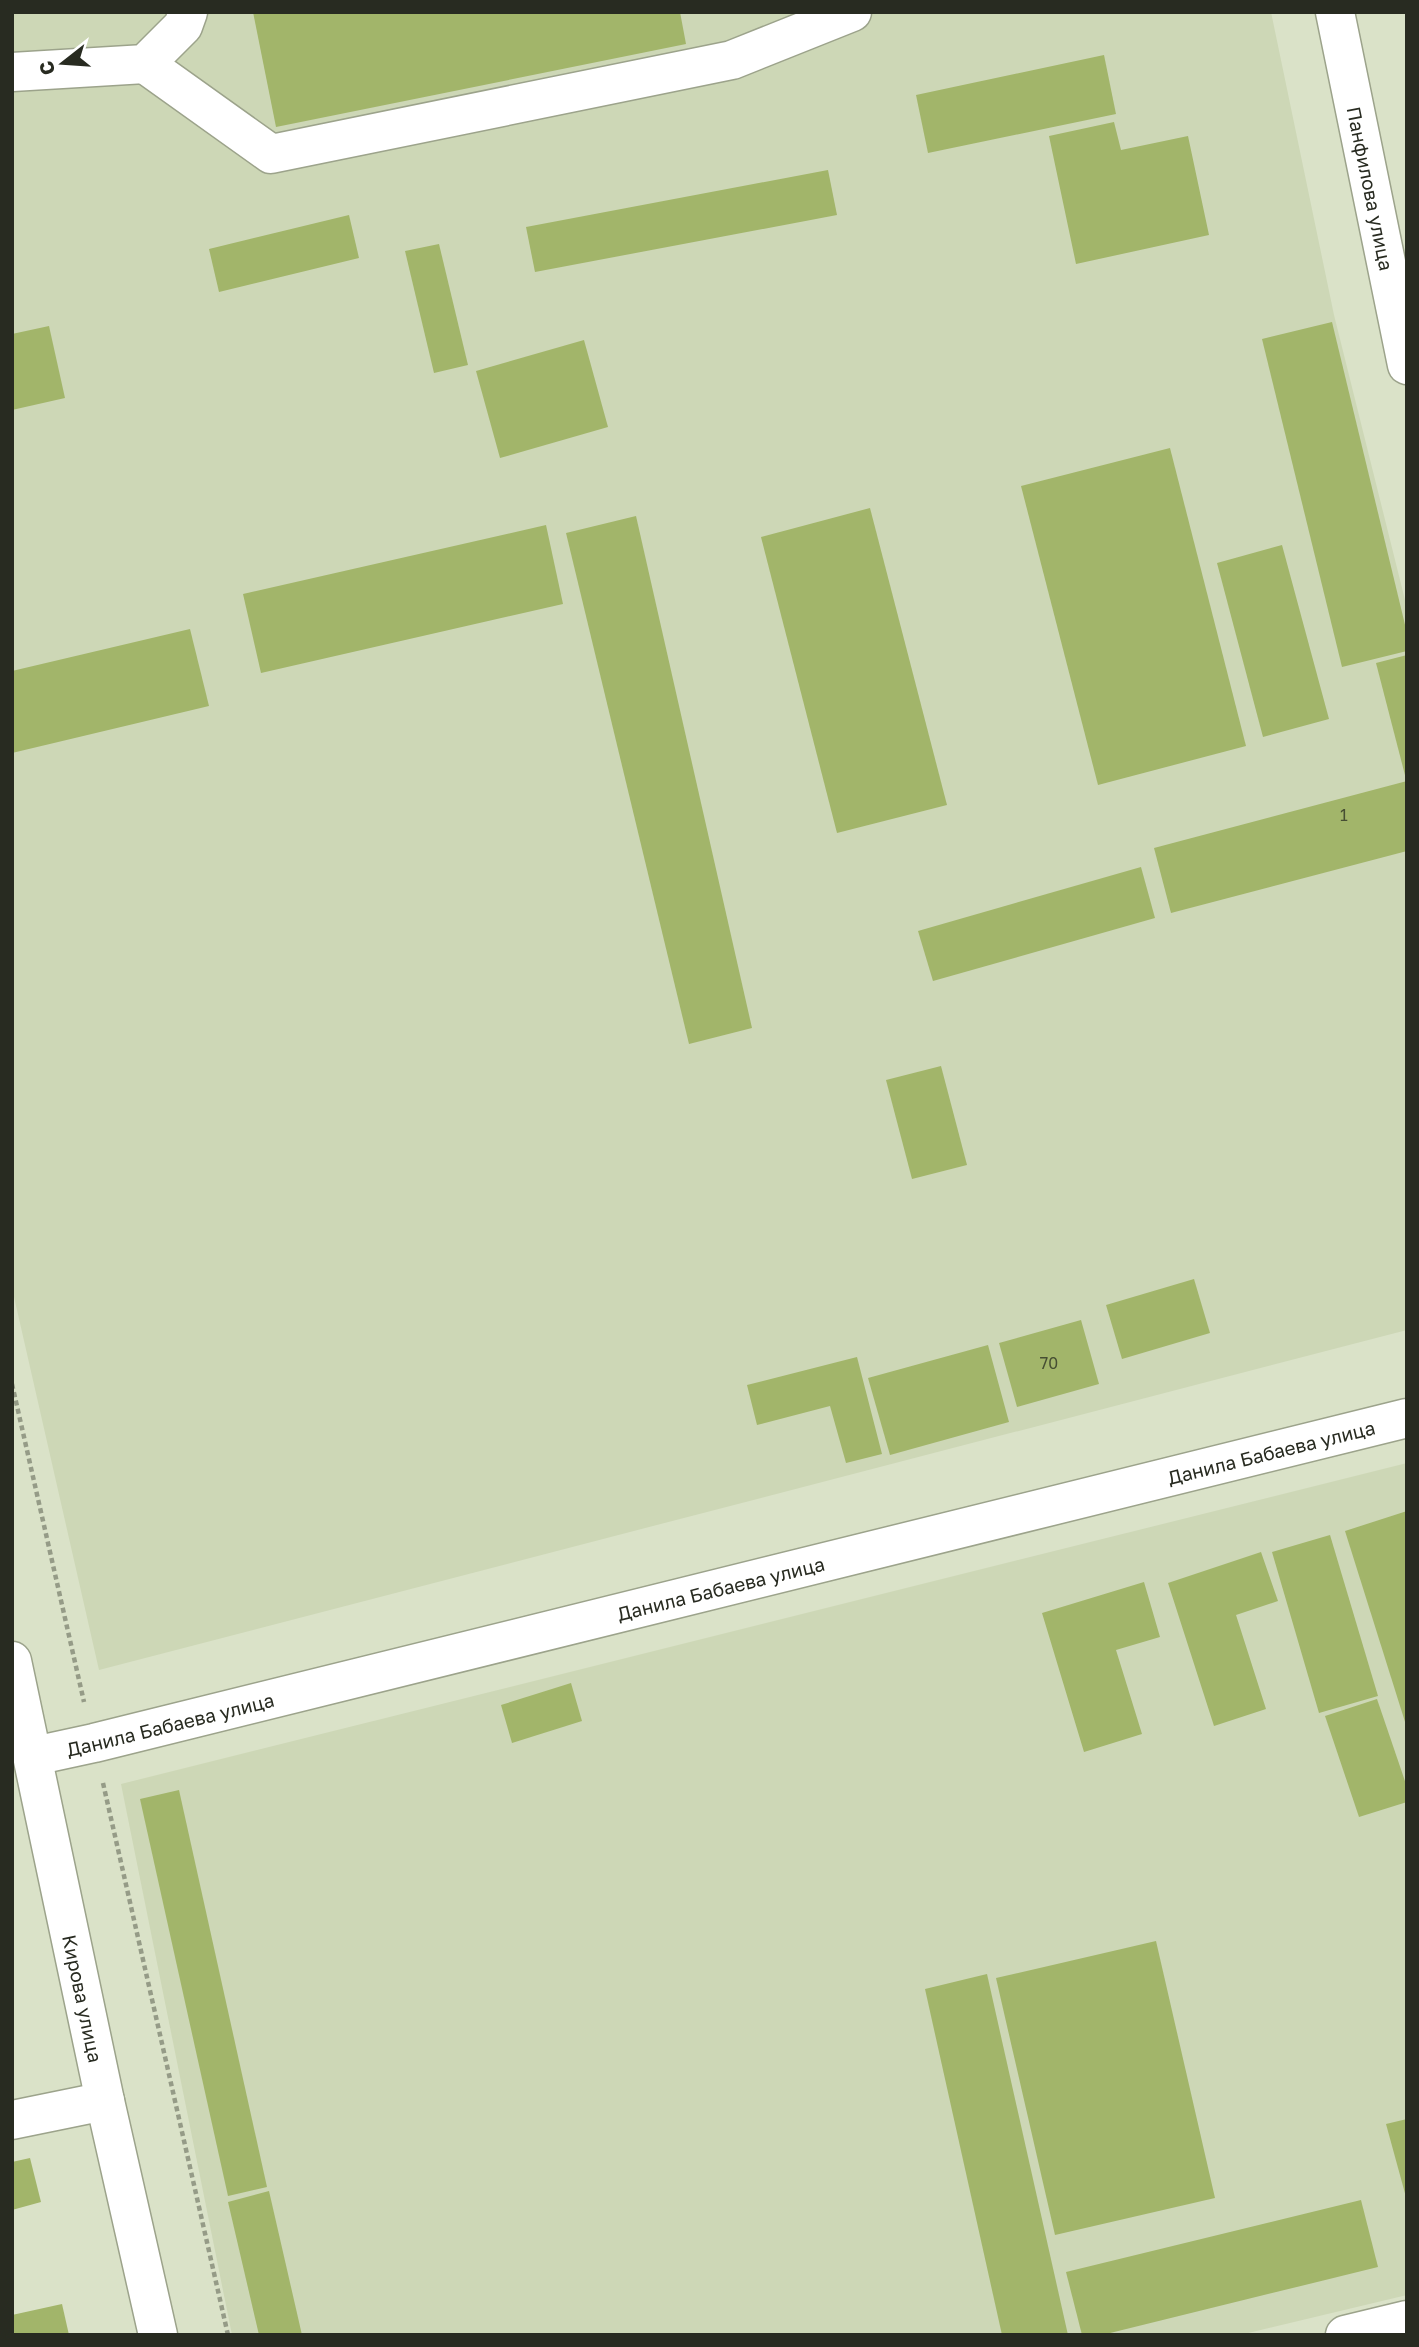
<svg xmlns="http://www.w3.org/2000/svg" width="1419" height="2347" viewBox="0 0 1419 2347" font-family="'Golos Text',sans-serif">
<rect width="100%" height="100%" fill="#dae2c8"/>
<!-- built -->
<g fill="#cdd7b6">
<path d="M12,12H1271L1334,315L1407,608V1330L99,1670L12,1288Z"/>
<path d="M1407,1463V2295L1240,2335H232L121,1784Z"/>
</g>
<!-- building -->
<g fill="#a2b56a">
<path d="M253,12H680L686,44L276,127Z"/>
<path d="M1104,55L1116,114L928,153L916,95Z"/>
<path d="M1114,122L1121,150L1188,136L1209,235L1076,264L1049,136Z"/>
<path d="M828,170L837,215L535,272L526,227Z"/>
<path d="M349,215L359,258L219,292L209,249Z"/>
<path d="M439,244L468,365L434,373L405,251Z"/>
<path d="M1332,322L1407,633V651L1342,667L1262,339Z"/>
<path d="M49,326L65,398L12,410V334Z"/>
<path d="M584,340L608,427L500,458L476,371Z"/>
<path d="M1170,448L1246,746L1098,785L1021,486Z"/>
<path d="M870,508L947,805L837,833L761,537Z"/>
<path d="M636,516L752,1028L689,1044L566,533Z"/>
<path d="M546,525L563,604L261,673L243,594Z"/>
<path d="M1282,545L1329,719L1263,737L1217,563Z"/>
<path d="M190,629L209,706L12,753V671Z"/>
<path d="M1407,655V779H1406L1376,663Z"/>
<path d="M1407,781V851L1171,913L1154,848Z"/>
<path d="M1141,867L1155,918L933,981L918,931Z"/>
<path d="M941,1066L967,1165L912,1179L886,1080Z"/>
<path d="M1194,1279L1210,1333L1122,1359L1106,1305Z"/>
<path d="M1081,1320L1099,1384L1017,1407L999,1343Z"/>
<path d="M988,1345L1009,1422L890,1455L868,1378Z"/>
<path d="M857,1357L882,1454L846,1463L830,1406L757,1425L747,1385Z"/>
<path d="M1407,1511V1725H1406L1345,1531Z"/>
<path d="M1330,1535L1378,1696L1319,1713L1272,1552Z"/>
<path d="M1261,1552L1278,1601L1236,1615L1266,1709L1214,1726L1168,1583Z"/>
<path d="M1144,1582L1160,1637L1116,1650L1142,1734L1084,1752L1042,1613Z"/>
<path d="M571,1683L582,1721L512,1743L501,1705Z"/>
<path d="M1377,1699L1407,1787V1802L1359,1817L1325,1716Z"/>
<path d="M179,1790L267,2187L228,2196L140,1799Z"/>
<path d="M1156,1941L1215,2198L1055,2235L996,1978Z"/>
<path d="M987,1974L1068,2335H1002L925,1989Z"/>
<path d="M1407,2119V2197H1406L1386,2124Z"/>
<path d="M30,2158L41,2202L12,2210V2162Z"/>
<path d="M269,2191L302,2335H259L228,2202Z"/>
<path d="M1361,2200L1378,2267L1102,2335H1082L1066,2272Z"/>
<path d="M62,2304L69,2335H12V2315Z"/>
</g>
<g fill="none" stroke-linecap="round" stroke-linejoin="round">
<!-- minor casing -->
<g stroke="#9ca38b" stroke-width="41">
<g id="minor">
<path id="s1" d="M1335,12L1407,365"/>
<path d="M145,64L271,154L732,60L852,12"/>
<path d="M12,72L145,64L183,26L188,12"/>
<path id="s2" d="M12,1661L105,2101L158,2335"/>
<path id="s3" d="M34,1756L94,1743L1407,1418"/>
<path d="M12,2120L105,2101"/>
<path d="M1345,2335L1407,2320"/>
</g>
</g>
<!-- path -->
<g stroke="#959b87" stroke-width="4.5" stroke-dasharray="5 3.5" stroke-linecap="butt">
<path d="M12,1384L84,1702"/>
<path d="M103,1783L228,2335"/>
</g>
<!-- minor -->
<use href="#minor" stroke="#fff" stroke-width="38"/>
</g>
<g text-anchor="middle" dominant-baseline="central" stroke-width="5" stroke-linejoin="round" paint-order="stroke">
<!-- number labels -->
<g font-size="16" fill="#464e33">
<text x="1344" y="815">1</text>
<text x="1049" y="1363">70</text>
</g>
<!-- street labels -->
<g font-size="19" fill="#282b21" stroke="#fff">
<text stroke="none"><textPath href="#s1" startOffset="180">Панфилова улица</textPath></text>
<text stroke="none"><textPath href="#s3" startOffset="1274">Данила Бабаева улица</textPath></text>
<text stroke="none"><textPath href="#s3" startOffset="707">Данила Бабаева улица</textPath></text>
<text stroke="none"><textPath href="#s3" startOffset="140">Данила Бабаева улица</textPath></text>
<text stroke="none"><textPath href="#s2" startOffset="345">Кирова улица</textPath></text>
</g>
</g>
<!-- border -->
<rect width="1419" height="2347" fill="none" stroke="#282b21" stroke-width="28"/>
<!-- north arrow -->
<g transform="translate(63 63) rotate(253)" stroke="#ffffff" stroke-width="5" paint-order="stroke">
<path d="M0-5L12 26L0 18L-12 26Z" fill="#282b21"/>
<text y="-10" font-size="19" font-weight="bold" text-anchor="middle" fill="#282b21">С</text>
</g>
</svg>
